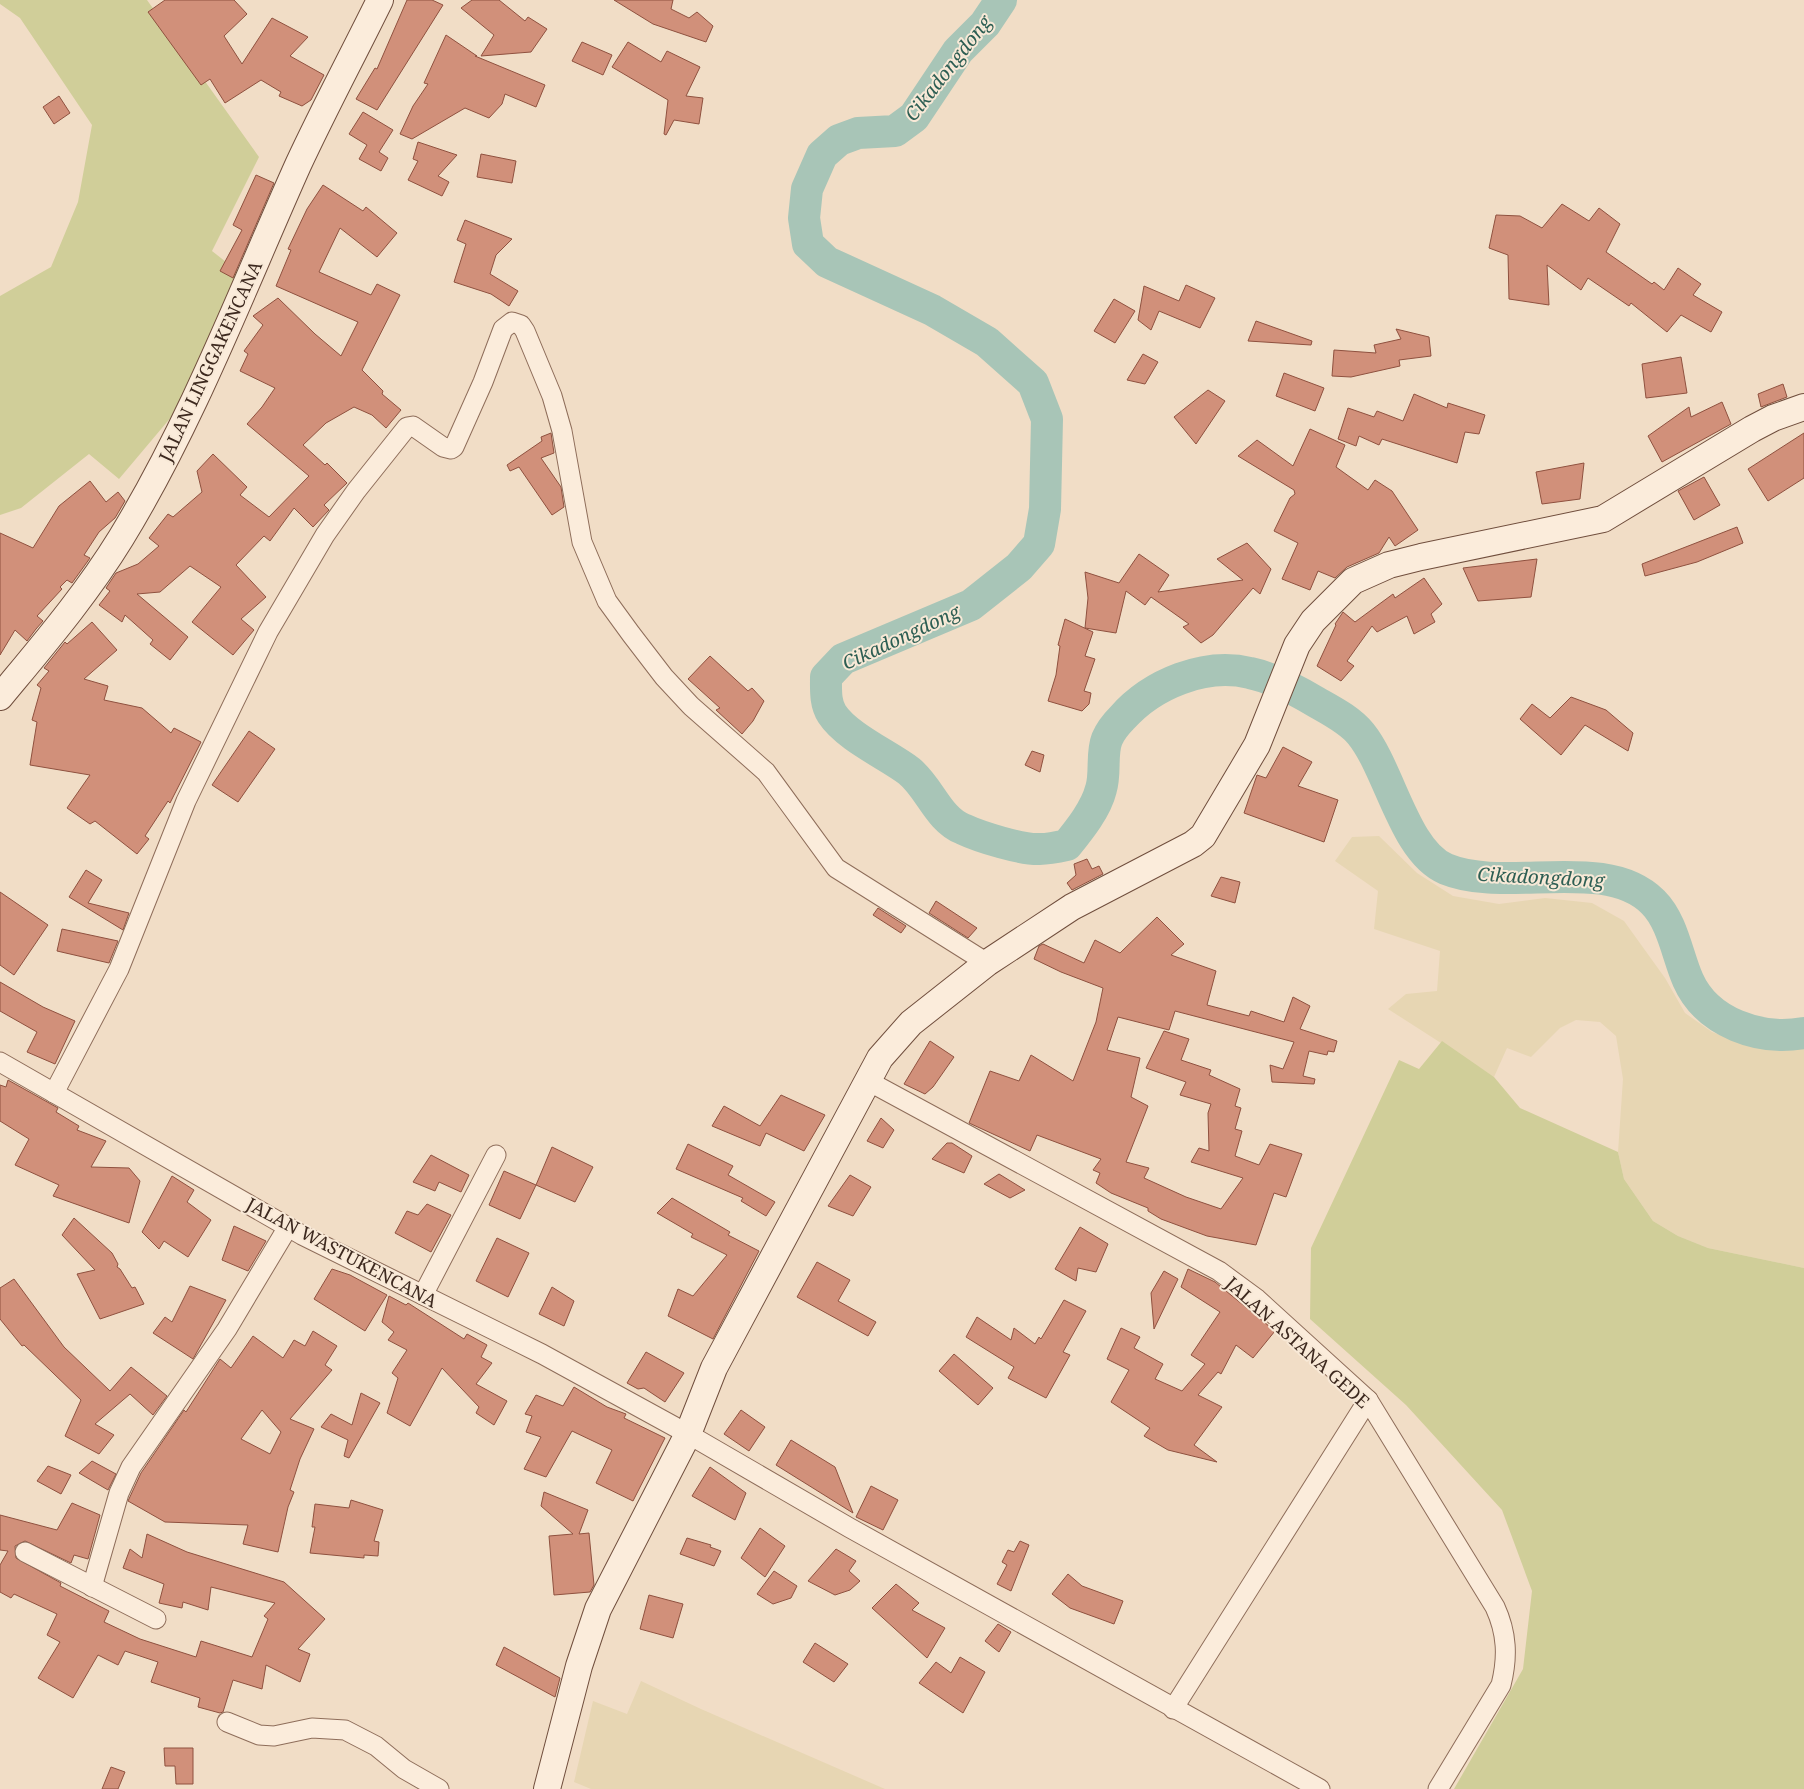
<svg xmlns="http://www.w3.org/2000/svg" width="1804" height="1789" viewBox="0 0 1804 1789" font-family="'Noto Serif',serif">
<rect width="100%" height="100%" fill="#f1ddc6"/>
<!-- farmland -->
<g fill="#e7d6b3">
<path d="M1379,836L1417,873L1453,896L1499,904L1545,898L1592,903L1624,921L1665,978L1685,1013L1712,1032L1747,1045L1804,1046V1268L1708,1248L1678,1236L1653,1221L1624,1179L1618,1152L1623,1079L1616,1036L1600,1022L1576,1020L1560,1028L1531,1057L1507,1048L1494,1077L1388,1009L1406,994L1437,991L1440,951L1374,929L1378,891L1335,861L1352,837Z"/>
<path d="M641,1681L701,1709L885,1789H591L574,1782L593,1701L627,1714Z"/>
</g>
<!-- green -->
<g fill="#d0ce99">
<path d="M0,0H147L259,157L212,251L240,273L199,384L119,479L89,454L21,508L0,515V296L51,267L78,202L92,125L20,18L0,4Z"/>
<path d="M1442,1041L1494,1077L1520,1108L1618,1152L1624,1179L1653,1221L1678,1236L1708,1248L1804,1268V1789H1454L1523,1669L1532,1591L1502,1510L1406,1405L1310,1319L1311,1248L1399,1060L1419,1069Z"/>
</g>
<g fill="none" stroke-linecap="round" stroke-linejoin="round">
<!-- river -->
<path stroke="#a8c5b7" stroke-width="32" d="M1001,0L985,24L958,51L914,117L895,131L858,133L839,140L822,155L807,189L804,218L808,244L827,262L932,310L987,342L1033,383L1047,419L1045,509L1039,544L1019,567L971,605L843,659L826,677C826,690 825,703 832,714C847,737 888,755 909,771C930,788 938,819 963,829C980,837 1022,850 1040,849C1049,849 1058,847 1067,845C1080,829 1096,809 1101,789C1106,773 1101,754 1107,739C1110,732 1117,723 1122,718C1152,684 1205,662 1250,673C1273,678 1296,690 1316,702C1330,710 1350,720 1361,734C1390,770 1404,851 1446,869C1506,894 1605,854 1653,902C1673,922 1677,955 1688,980C1707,1023 1760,1041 1804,1033"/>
</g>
<!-- building -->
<g fill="#d1907a" stroke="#8f513f" fill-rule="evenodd">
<path d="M165,0H234L247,14L224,36L242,64L272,18L308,37L290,56L324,75L311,100L302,106L279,96L281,92L261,80L225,103L210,79L201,85L148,12Z"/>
<path d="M407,0H432L443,5L377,110L356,99L375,68L377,69Z"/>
<path d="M472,0H499L525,21L528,17L547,29L531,52L481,56L494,35L461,8Z"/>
<path d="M614,0H673L671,9L689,18L697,12L713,26L706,42L653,24Z"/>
<path d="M446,35L477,56H475L545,85L536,107L505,94L502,104L489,118L465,108L412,139L400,134L413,106L428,84L424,83Z"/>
<path d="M582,42L612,55L603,75L572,61Z"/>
<path d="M628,42L661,62L667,51L700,67L686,96L703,98L699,124L674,120L666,135L664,134L668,100L612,67Z"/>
<path d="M59,96L70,113L54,124L43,107Z"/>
<path d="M363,112L393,130L379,152L388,158L381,171L359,159L367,145L349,134Z"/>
<path d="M418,142L457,155L438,176L449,182L442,196L408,180L418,161L413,159Z"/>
<path d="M481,154L516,161L512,183L477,177Z"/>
<path d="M256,175L274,183L233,278L220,271L242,230L233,225Z"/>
<path d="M323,185L363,211L366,207L397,233L377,257L340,228L319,272L371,295L377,284L400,295L362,370L383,391L382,394L401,410L386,428L372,415L354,407L326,423L303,445L325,465L327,463L347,483L324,505L329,510L313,527L294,508L270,541L264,536L236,565L266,597L241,619L254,630L233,655L192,622L221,587L190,566L160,592L137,594L188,637L170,660L150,644L153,640L125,615L122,622L99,605L110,591L106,588L116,573L138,564L159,546L149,538L168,514L173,517L202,492L197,471L213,454L247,487L240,495L269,517L309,476L247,424L262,407L275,388L240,371L248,354L244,351L263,325L253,316L278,298L315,334L341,356L358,322L276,286L291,250L288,249L307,209Z"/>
<path d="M1562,204L1589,221L1599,208L1620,224L1606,252L1652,284L1654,282L1664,290L1678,268L1701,284L1693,295L1722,312L1711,332L1681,315L1667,332L1631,303L1629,306L1588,278L1581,290L1547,265L1549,305L1509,299L1508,255L1489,248L1496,215L1520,216L1542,228Z"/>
<path d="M465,220L512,239L496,255L490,274L518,291L509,306L491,294L454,282L466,244L457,240Z"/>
<path d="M1186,285L1215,298L1200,328L1159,311L1151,330L1138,320L1144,286L1179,301Z"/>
<path d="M1114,299L1135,311L1115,343L1094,331Z"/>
<path d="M1256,321L1312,341L1311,345L1248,341Z"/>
<path d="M1396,329L1429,337L1431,356L1399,360L1400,366L1351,377L1332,376L1334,350L1376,353L1374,345L1401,339Z"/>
<path d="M1143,354L1158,362L1145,384L1127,380Z"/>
<path d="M1681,357L1687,393L1646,398L1642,364Z"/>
<path d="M1284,373L1324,388L1315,411L1276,396Z"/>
<path d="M1783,384L1787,397L1761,407L1758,394Z"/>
<path d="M1208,390L1225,401L1196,444L1174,417Z"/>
<path d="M1414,394L1447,408L1448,403L1485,415L1479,434L1465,432L1457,463L1382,439L1379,445L1359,436L1356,446L1338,439L1348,408L1374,417L1377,411L1403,421Z"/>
<path d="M1722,402L1731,424L1662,462L1648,436L1689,407L1691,417Z"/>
<path d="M1310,429L1345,445L1336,467L1368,490L1375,480L1392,491L1418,530L1395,546L1389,537L1379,553L1347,567L1335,578L1318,571L1310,590L1282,579L1298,543L1274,531L1290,498L1295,494L1294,490L1238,456L1257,440L1293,466Z"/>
<path d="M551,433L554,453L541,458L561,487L564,507L552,515L519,467L510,471L507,465L542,441L541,437Z"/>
<path d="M1804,433V478L1768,501L1748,469Z"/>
<path d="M1584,463L1580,499L1542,504L1536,472Z"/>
<path d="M1704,477L1720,505L1694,520L1678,491Z"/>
<path d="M90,481L106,502L118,492L125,501L115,518L99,532L84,555L90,558L72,583L67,580L60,587L62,589L37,616L43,621L36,629L27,641L15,630L0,655V533L33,548L59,506Z"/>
<path d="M1737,527L1743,543L1697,562L1645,576L1642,564Z"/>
<path d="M1247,543L1271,569L1260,594L1253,588L1213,635L1201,643L1183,627L1189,624L1151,597L1145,605L1126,591L1116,633L1085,628L1088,598L1085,572L1119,583L1139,554L1169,575L1158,592L1243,580L1217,559Z"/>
<path d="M1537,559L1531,597L1478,601L1463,568Z"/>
<path d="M1424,578L1442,604L1431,614L1435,622L1414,634L1407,616L1377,632L1372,626L1347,661L1354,666L1341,681L1317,666L1336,625L1335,624L1343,612L1355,622L1393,594L1395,598Z"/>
<path d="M1065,619L1093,632L1085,656L1095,659L1084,691L1091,693L1089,704L1082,711L1048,701L1056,675L1060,646L1058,645Z"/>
<path d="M92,622L117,650L84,679L108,686L104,700L142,708L171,733L174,728L201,742L170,803L168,801L145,836L149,839L137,854L95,821L90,824L67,808L90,775L30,765L37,722L32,720L41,688L37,685L49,671L44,668L65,642L67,644Z"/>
<path d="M710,656L748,691L752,688L764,701L753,721L742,734L716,710L720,708L688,679Z"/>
<path d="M1571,697L1606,710L1633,733L1628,751L1585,725L1561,755L1520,719L1532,704L1550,718Z"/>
<path d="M249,731L275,749L238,802L212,785Z"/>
<path d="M1283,747L1312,762L1298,786L1338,800L1324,842L1244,813L1257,775L1266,778Z"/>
<path d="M1032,751L1044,755L1040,772L1025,765Z"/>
<path d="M1087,859L1092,869L1099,866L1103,874L1072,890L1067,883L1076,875L1074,864Z"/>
<path d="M86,870L102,880L88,903L129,913L123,930L69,897Z"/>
<path d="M1221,877L1240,882L1235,903L1211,896Z"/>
<path d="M0,892L48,925L14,975L0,965Z"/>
<path d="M936,901L977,928L968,938L929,913Z"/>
<path d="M878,908L906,926L901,933L873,915Z"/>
<path d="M1157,917L1184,944L1171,955L1216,971L1207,1005L1249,1016L1251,1011L1284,1022L1293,997L1310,1006L1300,1029L1337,1041L1334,1052L1328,1051L1327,1055L1309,1051L1303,1076L1315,1079L1314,1084L1272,1082L1270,1065L1283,1069L1294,1042L1175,1011L1169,1030L1118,1017L1107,1050L1140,1058L1131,1097L1148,1106L1126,1162L1149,1168L1144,1178L1186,1197L1221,1209L1243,1178L1191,1162L1199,1148L1209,1151L1208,1113L1211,1104L1180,1095L1186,1082L1146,1068L1164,1031L1189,1039L1181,1060L1211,1070L1209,1075L1240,1089L1235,1106L1241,1108L1235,1129L1242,1131L1235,1156L1259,1165L1270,1144L1302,1154L1286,1197L1274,1193L1256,1245L1207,1236L1161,1219L1148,1211V1208L1111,1193L1096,1183L1100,1173L1093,1170L1101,1159L1037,1135L1030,1151L969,1123L990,1071L1019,1081L1031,1055L1073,1081L1096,1022L1103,988L1061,972L1034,959L1039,946L1043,944L1084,963L1095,940L1120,953Z"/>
<path d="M62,929L118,941L109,963L57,951Z"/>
<path d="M0,982L43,1007L75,1021L55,1064L27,1052L37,1032L0,1011Z"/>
<path d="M930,1041L954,1057L933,1087L925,1094L904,1084Z"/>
<path d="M8,1080L58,1108L56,1112L79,1126L77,1130L106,1141L91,1167L129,1168L140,1181L129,1223L53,1196L59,1185L15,1165L29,1139L0,1121V1085L6,1087Z"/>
<path d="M781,1095L825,1115L804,1151L766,1133L760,1146L712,1126L724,1106L760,1126Z"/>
<path d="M881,1118L894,1130L883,1148L867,1141Z"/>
<path d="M947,1143H952L972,1156L964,1173L932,1159Z"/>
<path d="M688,1144L733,1166L728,1175L775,1202L766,1216L741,1201L743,1198L676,1169Z"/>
<path d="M552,1147L593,1167L575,1202L536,1185Z"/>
<path d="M431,1155L469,1175L461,1192L439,1182L435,1191L413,1182Z"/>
<path d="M504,1171L536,1185L520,1219L489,1205Z"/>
<path d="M999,1174L1025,1190L1010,1198L984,1184Z"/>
<path d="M850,1175L871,1187L853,1216L828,1206Z"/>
<path d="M172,1176L194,1190L187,1202L211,1220L188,1257L164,1241L159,1249L142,1232Z"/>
<path d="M672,1198L730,1232L728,1235L759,1251L713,1339L668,1316L678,1289L693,1296L727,1255L691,1237L693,1234L657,1213Z"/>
<path d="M427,1204L451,1215L431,1252L395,1233L407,1211L418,1215Z"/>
<path d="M74,1218L112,1253L118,1264L117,1267L120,1269L132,1288L135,1287L144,1304L100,1319L77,1274L95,1270L62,1235Z"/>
<path d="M234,1226L266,1241L248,1271L222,1260Z"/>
<path d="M1080,1227L1108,1244L1096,1272L1078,1268L1076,1281L1055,1269Z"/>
<path d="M497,1238L529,1253L508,1297L476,1281Z"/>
<path d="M817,1262L850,1280L838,1301L876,1322L868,1336L797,1297Z"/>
<path d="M332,1269L350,1275L387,1295L365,1331L314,1299Z"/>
<path d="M1188,1269L1215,1282L1275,1331L1253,1358L1236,1345L1221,1374L1218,1372L1198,1395L1222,1407L1194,1445L1217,1462L1168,1450L1144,1436L1150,1428L1111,1402L1129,1370L1107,1359L1121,1328L1140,1337L1134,1348L1163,1364L1155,1379L1182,1391L1205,1364L1191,1355L1220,1312L1181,1287Z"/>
<path d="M1164,1271L1178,1279L1154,1329L1151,1293Z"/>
<path d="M14,1279L64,1347L110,1391L131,1367L167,1396L153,1415L130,1394L95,1424L114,1435L99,1454L65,1436L81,1400L24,1345L22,1346L0,1319V1288Z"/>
<path d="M190,1286L226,1300L193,1359L153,1333L165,1317L172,1322Z"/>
<path d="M552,1287L574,1301L564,1326L539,1314Z"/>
<path d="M389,1296L406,1305L408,1303L464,1339L467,1334L487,1345L481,1357L492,1363L476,1384L507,1401L494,1425L476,1413L479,1407L442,1368L410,1426L387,1413L398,1378L392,1373L407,1350L388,1340L394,1332L382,1322Z"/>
<path d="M1064,1300L1086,1311L1063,1352L1070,1355L1046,1398L1008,1378L1014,1367L966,1337L977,1317L1011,1340L1014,1328L1035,1344L1039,1337L1041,1339Z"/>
<path d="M313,1331L337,1346L325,1365L332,1370L290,1419L314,1429L300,1459L290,1490L294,1492L288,1507L278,1552L243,1544L248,1525L165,1522L128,1501L141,1473L184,1410L186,1412L220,1359L231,1368L253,1336L283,1358L294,1340L305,1346ZM262,1410L281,1432L270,1454L241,1439Z"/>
<path d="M646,1352L684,1373L665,1402L644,1388L638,1389L627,1383Z"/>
<path d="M954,1354L993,1388L978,1405L939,1371Z"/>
<path d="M574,1387L607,1407L626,1414L624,1418L665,1438L633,1501L596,1483L612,1450L572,1431L546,1477L524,1469L541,1437L526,1432L532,1416L525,1414L536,1395L563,1406Z"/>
<path d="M361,1393L380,1403L349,1458L344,1456L348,1440L321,1427L331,1414L352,1425Z"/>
<path d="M741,1410L765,1427L749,1451L724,1434Z"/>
<path d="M791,1440L835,1467L853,1513L776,1465Z"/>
<path d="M92,1461L116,1474L108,1490L79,1473Z"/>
<path d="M48,1466L71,1475L61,1494L37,1481Z"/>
<path d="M710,1467L746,1493L735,1520L692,1496Z"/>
<path d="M871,1486L898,1500L883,1530L856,1517Z"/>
<path d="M544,1492L588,1510L579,1534L589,1533L594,1585L590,1592L554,1595L549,1536L573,1534L541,1506Z"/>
<path d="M351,1500L383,1510L374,1541L379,1542L378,1556L364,1555V1558L310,1553L315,1527H312L315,1504L349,1508Z"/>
<path d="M72,1503L100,1515L88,1559L74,1555L71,1563L25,1541L15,1546L16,1558L61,1583L60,1586L109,1611L104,1622L140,1639L196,1657L201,1641L252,1657L268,1619L264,1616L275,1603L211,1587L208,1610L183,1602L182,1608L159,1603L164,1584L123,1568L130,1549L142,1558L147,1534L187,1552L284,1582L325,1619L298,1649L310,1654L300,1682L266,1665L262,1689L233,1680L223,1712L220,1713L198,1707L200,1698L151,1682L158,1662L125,1651L118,1665L98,1655L73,1698L38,1678L60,1642L47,1635L57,1614L14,1594L11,1598L0,1592V1565L8,1551L0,1550V1515L57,1530Z"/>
<path d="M760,1528L785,1546L765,1577L741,1558Z"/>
<path d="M687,1538L711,1545L710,1547L721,1551L714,1566L680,1554Z"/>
<path d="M1020,1541L1029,1545L1011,1591L997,1584L1007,1565L1002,1562L1008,1550L1014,1552Z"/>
<path d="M836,1549L856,1561L849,1571L860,1581L850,1590L835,1595L808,1581Z"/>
<path d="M774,1571L797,1586L791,1598L773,1604L757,1594Z"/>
<path d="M1068,1574L1082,1586L1123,1601L1114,1624L1070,1608L1052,1594Z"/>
<path d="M896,1584L919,1603L912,1610L945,1628L927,1658L872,1608Z"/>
<path d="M649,1595L683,1604L673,1638L640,1629Z"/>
<path d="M998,1624L1011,1632L999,1652L985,1641Z"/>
<path d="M815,1643L848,1664L834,1682L803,1662Z"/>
<path d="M504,1647L560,1678L555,1697L496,1665Z"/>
<path d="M960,1657L985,1672L963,1713L919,1683L936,1662L951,1673Z"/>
<path d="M164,1748H193V1784H176L175,1766H165Z"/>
<path d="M111,1767L125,1772L118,1789H102Z"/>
</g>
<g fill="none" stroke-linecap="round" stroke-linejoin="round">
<!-- street casing -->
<g stroke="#8e6d5a" stroke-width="21">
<g id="street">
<path d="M0,1062L302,1235L542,1354L688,1434L850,1528L1320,1789"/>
<path d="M868,1081L1219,1271L1257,1299L1368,1400L1495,1607C1507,1633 1508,1657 1501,1685L1438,1789"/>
<path d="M54,1093L119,969L186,801L268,632L325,535L356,491L407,427L413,426L443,447L451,449L454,447L483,382L503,329L512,322L521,325L525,331L552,396L562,431L582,542L607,601L631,634L664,677L691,706L766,772L836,868L987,963"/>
<path d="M423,1295L496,1155"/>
<path d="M25,1552L156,1619"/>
<path d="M92,1587L119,1493L131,1467L227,1329L288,1227"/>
<path d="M1173,1709L1368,1400"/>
<path d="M227,1722L259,1735L274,1736L312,1728L345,1730L376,1746L404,1769L439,1789"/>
</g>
</g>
<!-- secondary casing -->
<g stroke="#704e3d" stroke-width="28">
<g id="secondary">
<path d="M0,697C43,645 86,595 121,538C193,420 242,290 298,165C324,109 353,55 380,0"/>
<path d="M547,1789L579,1666L598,1609L688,1434L714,1368L880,1058L911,1023L987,963L1072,907L1193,844L1203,836L1257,745L1297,645L1313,621L1353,581L1389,565L1421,557L1603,519L1752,429L1773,418L1804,407"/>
</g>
</g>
<!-- street -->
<use href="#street" stroke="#fbecdb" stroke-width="19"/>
<!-- secondary -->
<use href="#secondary" stroke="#fbecdb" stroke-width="26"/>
</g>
<g text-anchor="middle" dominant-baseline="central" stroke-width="4" stroke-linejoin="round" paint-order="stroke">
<!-- street labels -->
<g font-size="18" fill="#3d291f" stroke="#f8e9d7">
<text transform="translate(210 361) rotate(-65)">JALAN LINGGAKENCANA</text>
<text transform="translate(342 1252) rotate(28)">JALAN WASTUKENCANA</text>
<text transform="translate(1298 1342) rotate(42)">JALAN ASTANA GEDE</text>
</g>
<!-- water labels -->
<g font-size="19" font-style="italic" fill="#2d5e53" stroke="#f8e9d7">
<text transform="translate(948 68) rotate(-52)">Cikadongdong</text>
<text transform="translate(901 637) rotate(-25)">Cikadongdong</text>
<text transform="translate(1541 877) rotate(3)">Cikadongdong</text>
</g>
</g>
</svg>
